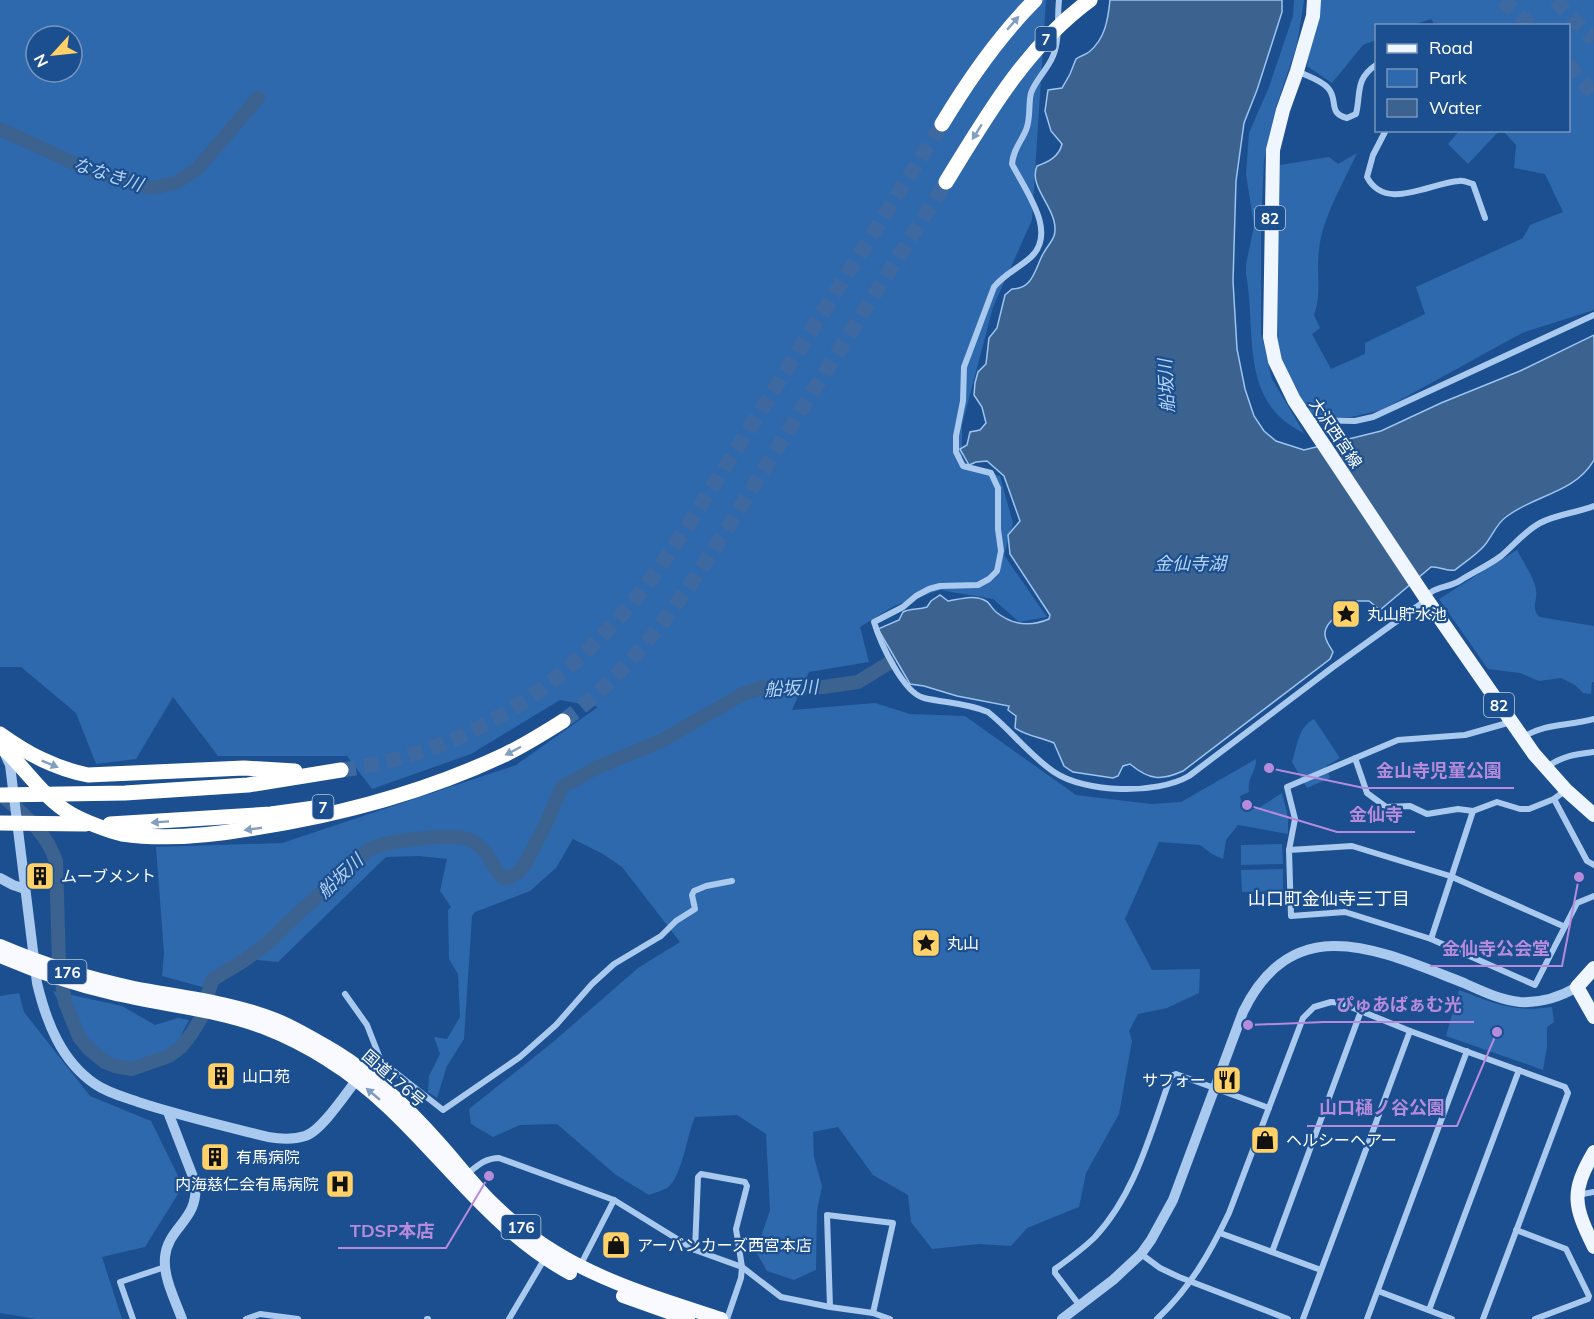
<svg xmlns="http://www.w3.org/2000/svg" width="1594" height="1319" viewBox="0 0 1594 1319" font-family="Mulish,'Noto Sans JP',sans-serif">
<rect width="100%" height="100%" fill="#1b4f8f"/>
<!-- green -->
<g fill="#2e69ad" fill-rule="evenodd">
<path d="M0,0H1046L1032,220L993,307L962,425V466L1000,476L1013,523L1004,555L1047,617L1019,622L993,599L940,590L894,606L860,627L869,662L809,672L792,710L875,703L910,714L965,716L1076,795L1151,804L1181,802L1256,759C1256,774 1247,776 1249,792L1240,796L1243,809H1257L1282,793L1288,817V834L1238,825L1226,840L1223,859L1212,854L1200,845L1159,842L1125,919L1152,970L1200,969L1199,993L1167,1008L1138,1014L1129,1031L1132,1041L1119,1114L1086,1173L1079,1207L1027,1228L1011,1246L979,1244L932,1249L911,1222L908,1195L873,1175L838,1127L813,1132L814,1157L822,1186L817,1211L816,1270L794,1280L767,1271L756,1252L770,1210L766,1134L737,1115L695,1117C687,1134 682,1178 667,1188C661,1191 654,1193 649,1195L616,1175L557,1124L520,1125L493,1137L471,1124L469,1109L553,1042L638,968L680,942L622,867L603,854L573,839L556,868L530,891L475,912L472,916L464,1039L447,1066L437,1098L428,1092L429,1076L440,1054L434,1037L447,1039L460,1017L458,974L449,959L448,910L451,907L440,891L447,859L419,856L386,857L278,962L237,958L202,987L162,976L164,953L156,847L282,843L516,765L598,707L560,700L471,754L372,789L347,756H218L173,697L136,759L96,764L76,713L21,667H0ZM36,36H72V72H36Z"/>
<path d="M1294,0H1304L1297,45L1276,107L1264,160L1261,224V333L1272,379L1304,433C1238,402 1257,333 1246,274V264L1254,226L1246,174L1249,133L1269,87L1293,16Z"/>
<path d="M1316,0H1594V310L1522,333L1382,410L1351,417H1314L1297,395L1282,359L1275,330V271L1279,231L1276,197L1280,165L1329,157L1338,164L1357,153C1344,182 1322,218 1319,250C1316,272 1322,294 1314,315L1320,328L1312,334L1331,369L1365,354V343L1425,314L1416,287L1523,238L1530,225L1563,212L1545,174L1514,168L1516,145L1503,131L1568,130V26L1435,25L1431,19L1413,25L1376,26V40L1363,45L1332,83L1307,66Z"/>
<path d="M1459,131V130L1499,131L1468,164L1448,144Z"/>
<path d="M1517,550C1523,562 1534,577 1536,590C1538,600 1530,609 1540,617L1594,626V682H1592L1591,694L1583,693L1575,685L1561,678L1539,681L1520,673L1488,669L1439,599Z"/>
<path d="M1314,719L1340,758L1326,766L1330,778L1307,788L1292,762C1297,747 1298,727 1314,719Z"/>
<path d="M1282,844L1283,864L1241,865V845Z"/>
<path d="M1283,869V891L1242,892L1241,870Z"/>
<path d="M1459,990C1494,1003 1513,1013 1552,1007L1554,1022L1547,1027V1047L1543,1070L1446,1036Z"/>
<path d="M53,991L122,1006L155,1025L178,1018L189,1020L175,1047L142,1064L111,1061L78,1038Z"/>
<path d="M19,993L24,1012L90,1096L151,1121L183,1186L145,1247L102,1257L122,1319H36L0,1313V996Z"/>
</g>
<!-- water -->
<path fill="#3c6290" stroke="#9cc4f0" stroke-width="1.5" d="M1110,0H1282V12L1257,90L1244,123L1236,181L1233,281L1237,349L1245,389L1254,416L1264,431L1276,441L1304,450L1381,431L1441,403L1520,371L1594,335V460C1575,493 1534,495 1506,517C1496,524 1492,537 1484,546C1476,555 1465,562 1455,570C1447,572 1440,566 1431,567L1380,610L1369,601H1357L1356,605C1345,609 1324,622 1325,634C1325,641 1330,646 1333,652L1330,659L1183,771C1161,781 1149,780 1130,764L1123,766L1118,776L1113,778L1073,772L1064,766L1054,743C1040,737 1026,736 1015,728L1016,716L1008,710L1009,706L957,696L924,686L910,684L878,629L899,620L903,612C911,608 918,610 927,607L931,601L940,595L948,601C960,599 975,594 986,601C990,603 992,609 996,612C1012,625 1030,627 1049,619L1050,615L1010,554L1008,535L1020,521L1004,476L987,461L976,462L969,465L960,449L967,445L970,432L980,430L986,423L982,407L974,395L975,383L978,372L986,364L989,338L997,328L1005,295L1012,289C1033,289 1035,269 1043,254C1050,241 1058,238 1054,221C1050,203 1029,184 1037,166C1048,162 1059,157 1062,144L1051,131L1045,111L1048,90L1062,88L1070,74L1076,59C1080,56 1085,55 1089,52C1105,39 1108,20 1110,0Z"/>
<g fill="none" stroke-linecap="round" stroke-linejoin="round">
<!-- river -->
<g stroke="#3c6290" stroke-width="14">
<path d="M0,129L89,170L150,188L176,183L197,169L258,98"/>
<path d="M7,800C28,818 47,834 56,861L59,964L65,1002L79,1037L89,1049L105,1062L115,1066L132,1069L169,1056L181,1047L192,1033L201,1018L212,980L245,960L269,942L289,922L368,850C372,848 377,846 381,845C395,840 450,835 464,838C470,839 476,843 480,847C492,856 493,872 506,879L519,872L525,864L545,826L562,787L598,767L659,742L743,694L764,687H823L858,682L889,663"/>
</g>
<!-- motorway-tunnel -->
<g stroke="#3d69a0" stroke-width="15" stroke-dasharray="15 8" stroke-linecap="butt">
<path d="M1502,0L1532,26"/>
<path d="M1555,0L1594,40"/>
<path d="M1568,64L1594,95"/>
<path d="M563,721C656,654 713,550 773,455C830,364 888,273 946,182"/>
<path d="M341,770C462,754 559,692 636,598C660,569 680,537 701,505L942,124"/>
</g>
<!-- minor -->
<g stroke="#a9c9ee" stroke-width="6">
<path d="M1059,0C1057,17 1060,40 1053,56C1048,69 1036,79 1031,93C1028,105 1031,118 1026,130C1021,142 1013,150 1012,164C1025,190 1058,232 1031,257C1019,268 1004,274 994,287L964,367L963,401L956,436V452L963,466L991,473L998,488V529L1001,551L997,571L989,579L978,585L940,586L929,589L916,596L903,607L874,622C880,642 903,693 924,698C946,703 967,703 988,712C1011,730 1029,755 1054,772C1085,793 1156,795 1189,776L1333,667L1422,603C1432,584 1446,590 1461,580C1474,572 1489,565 1501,556C1514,545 1525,531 1540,523C1557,514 1576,513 1594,506"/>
<path d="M1297,71C1307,76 1321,80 1328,88C1339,100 1327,113 1347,118L1356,114C1361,93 1355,79 1376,65"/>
<path d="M1386,130L1373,155L1367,177C1385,212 1430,183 1459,181C1464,180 1469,183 1473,184L1485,218"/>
<path d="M1308,420L1355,421L1373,417L1594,315"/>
<path d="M1523,737C1546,723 1569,726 1594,719"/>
<path d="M1355,758L1367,793L1386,807L1410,806L1427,814L1458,809L1473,811L1497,802L1520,809H1529L1554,799L1566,790"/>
<path d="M1547,767C1562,756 1576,754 1594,752"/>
<path d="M1554,799L1587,861L1594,865"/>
<path d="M1289,850L1295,819L1287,787L1398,740L1465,735L1511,722"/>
<path d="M1563,926L1450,876L1352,846L1289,850L1291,916L1345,912L1431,939L1535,985L1577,903L1594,896"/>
<path d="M1431,939L1473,811"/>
<path d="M345,994L367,1025L381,1061"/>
<path d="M364,1070L373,1061H381L443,1110L520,1057L556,1025L592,984L614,964L661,936L676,921L695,909L692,895L694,891L706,886L732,881"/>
<path d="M466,1175C477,1166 485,1158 499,1158L614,1200L695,1250L742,1267L781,1297L830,1307L873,1313L890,1319"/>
<path d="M1577,1195L1594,1192"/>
<path d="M1516,1230L1566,1249L1589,1296L1588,1299L1535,1319"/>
<path d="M1220,1233L1321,1270"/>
<path d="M695,1250L698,1177L701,1174L745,1182L747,1186L736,1229L742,1267L741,1278L727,1319"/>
<path d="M1272,1252L1361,1011"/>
<path d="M1141,1254L1160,1268L1179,1277L1288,1319"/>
<path d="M580,1266L614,1200"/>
<path d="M1378,1291L1452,1319"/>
<path d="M1080,1306L1055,1273V1269C1069,1259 1083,1249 1095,1237C1136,1193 1151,1131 1171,1076L1176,1074L1269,1108"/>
<path d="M830,1307L827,1215L893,1223L873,1313"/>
<path d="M1429,1310L1519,1070"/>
<path d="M133,1319L120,1282L165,1267"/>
<path d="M246,1319L260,1314L298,1319"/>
<path d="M427,1319H428"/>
<path d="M509,1319L545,1258"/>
<path d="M1157,1319C1190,1288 1210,1253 1229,1213L1303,1018L1314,1007L1331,1002L1341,1003L1410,1031L1565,1087L1568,1093L1483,1319"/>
<path d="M1303,1319L1410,1031"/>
<path d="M1367,1319L1467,1051"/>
</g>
<!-- tertiary -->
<g stroke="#a9c9ee" stroke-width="10">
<path d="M4,752L10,765L37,983C46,1021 61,1061 95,1084C108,1093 124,1097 138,1102C181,1116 224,1126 268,1137C280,1139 293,1140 305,1136C322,1131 348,1090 361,1074"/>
<path d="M0,878L13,885L25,889"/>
<path d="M168,1112L195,1182C200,1220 168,1226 165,1257C163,1277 175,1300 182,1319"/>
<path d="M1062,1319L1113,1280L1141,1254L1151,1240L1173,1200L1243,1012C1294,907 1381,951 1464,983C1482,991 1500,1000 1520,1002C1539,1003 1560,997 1577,987"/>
</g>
<!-- primary -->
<g stroke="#f0f6ff" stroke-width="14">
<path d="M1314,0L1313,16L1297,71L1283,110L1273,150L1270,337L1275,361L1294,400L1425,597L1534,754L1566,790L1594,815"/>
<path d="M1594,968L1577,987L1594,1017"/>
<path d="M1594,1152C1570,1193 1574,1206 1594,1247"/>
</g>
<!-- trunk -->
<g stroke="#f8faff" stroke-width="14">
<path d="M0,946C44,965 87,978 134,988C181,997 231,1002 276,1020C296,1028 317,1041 336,1052C375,1076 408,1108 438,1142C456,1162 473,1184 492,1203C560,1270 633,1290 721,1319"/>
<path d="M0,956C37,972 73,984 112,993C162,1005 215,1009 263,1027C286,1036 308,1047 328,1060C421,1117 473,1221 570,1273"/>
<path d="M623,1296L688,1319"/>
</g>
<!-- motorway -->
<g stroke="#fff" stroke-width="15">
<path d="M942,124C969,79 998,37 1035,0"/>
<path d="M946,182C987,115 1026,47 1090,0"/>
<path d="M0,734C28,754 54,768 88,775L244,768L295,771"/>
<path d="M0,745C24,766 43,798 71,814C83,821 109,831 122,834C163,840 207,836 248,829C336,816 423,793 504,755C525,745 544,733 563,721"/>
<path d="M0,795L125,793L248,785L341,770"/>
<path d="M0,823L86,824"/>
<path d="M110,824L271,814L322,807"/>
</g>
</g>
<!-- one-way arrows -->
<defs><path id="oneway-solid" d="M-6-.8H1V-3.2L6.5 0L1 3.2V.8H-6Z" transform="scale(1.5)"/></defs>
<g fill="#829ec1">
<use href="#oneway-solid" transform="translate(1013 23) rotate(-49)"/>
<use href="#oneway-solid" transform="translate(977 132) rotate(122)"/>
<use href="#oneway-solid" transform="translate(513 751) rotate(152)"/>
<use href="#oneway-solid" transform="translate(50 764) rotate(22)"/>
<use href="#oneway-solid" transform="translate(160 822) rotate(176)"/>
<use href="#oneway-solid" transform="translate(253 829) rotate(172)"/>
</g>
<use fill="#7e9cc1" href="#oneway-solid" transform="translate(373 1094) rotate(-140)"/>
<!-- icons -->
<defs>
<g id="sight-square" transform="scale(1.5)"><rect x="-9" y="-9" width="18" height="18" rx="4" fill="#ffd166" stroke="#1b4f8f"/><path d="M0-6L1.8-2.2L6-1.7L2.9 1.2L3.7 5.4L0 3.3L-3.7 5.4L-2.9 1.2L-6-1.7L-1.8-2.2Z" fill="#111"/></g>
<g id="building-square" transform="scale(1.5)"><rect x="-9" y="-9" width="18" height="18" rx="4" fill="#ffd166" stroke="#1b4f8f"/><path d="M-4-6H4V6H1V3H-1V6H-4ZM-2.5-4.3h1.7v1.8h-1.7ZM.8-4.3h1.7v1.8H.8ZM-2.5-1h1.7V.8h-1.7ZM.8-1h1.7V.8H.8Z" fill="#111"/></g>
<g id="restaurant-square" transform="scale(1.5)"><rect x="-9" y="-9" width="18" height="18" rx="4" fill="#ffd166" stroke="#1b4f8f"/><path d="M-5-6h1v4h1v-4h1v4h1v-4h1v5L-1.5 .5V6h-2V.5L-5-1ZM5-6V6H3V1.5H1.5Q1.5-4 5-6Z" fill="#111"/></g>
<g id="shop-square" transform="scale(1.5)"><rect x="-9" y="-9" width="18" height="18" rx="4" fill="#ffd166" stroke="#1b4f8f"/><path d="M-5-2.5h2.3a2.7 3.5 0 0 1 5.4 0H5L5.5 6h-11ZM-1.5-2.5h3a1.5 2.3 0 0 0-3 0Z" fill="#111"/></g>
<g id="hospital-square" transform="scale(1.5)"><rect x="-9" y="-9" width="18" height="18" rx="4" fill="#ffd166" stroke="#1b4f8f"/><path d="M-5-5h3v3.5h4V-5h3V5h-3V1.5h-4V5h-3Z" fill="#111"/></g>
</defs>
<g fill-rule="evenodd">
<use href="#sight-square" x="1346" y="614"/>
<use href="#building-square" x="40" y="876"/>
<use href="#sight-square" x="926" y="943"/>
<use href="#building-square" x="221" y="1076"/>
<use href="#restaurant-square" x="1227" y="1080"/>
<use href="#shop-square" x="1265" y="1140"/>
<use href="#building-square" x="215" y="1157"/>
<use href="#hospital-square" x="340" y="1184"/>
<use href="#shop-square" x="616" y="1245"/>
</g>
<g text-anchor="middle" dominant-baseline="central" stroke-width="4.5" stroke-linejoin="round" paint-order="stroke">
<!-- shield labels -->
<g fill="#1b4f8f" stroke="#bbcadd" stroke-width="1.5">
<rect x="1035.5" y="27" width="21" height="24" rx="4.5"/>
<rect x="1255" y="206" width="30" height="24" rx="4.5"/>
<rect x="1484" y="693" width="30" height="24" rx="4.5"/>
<rect x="312.5" y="795" width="21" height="24" rx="4.5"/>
<rect x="47.5" y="960" width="39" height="24" rx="4.5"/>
<rect x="501.5" y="1215" width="39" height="24" rx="4.5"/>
</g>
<g font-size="15" font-weight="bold" fill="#fff">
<text x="1046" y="39">7</text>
<text x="1270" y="218">82</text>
<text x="1499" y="705">82</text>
<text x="323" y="807">7</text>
<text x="67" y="972">176</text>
<text x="521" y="1227">176</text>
</g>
<!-- street labels -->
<g font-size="16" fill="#fff" stroke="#1b4f8f">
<text transform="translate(1336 433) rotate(56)">大沢西宮線</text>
<text transform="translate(394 1078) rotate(41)">国道176号</text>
</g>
<!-- poi labels -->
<g font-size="16" fill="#fff" stroke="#1b4f8f" text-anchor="start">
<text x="1367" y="614">丸山貯水池</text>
<text x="61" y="876">ムーブメント</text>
<text x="947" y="943">丸山</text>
<text x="242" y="1076">山口苑</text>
<text x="1206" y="1080" text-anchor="end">サフォー</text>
<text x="1286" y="1140">ヘルシーヘアー</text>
<text x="236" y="1157">有馬病院</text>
<text x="319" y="1184" text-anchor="end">内海慈仁会有馬病院</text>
<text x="637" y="1245">アーバンカーズ西宮本店</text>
</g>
<!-- water labels -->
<g font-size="18" font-style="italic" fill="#b5d3f5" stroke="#1b4f8f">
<text transform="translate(108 174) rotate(18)">ななき川</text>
<text transform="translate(1166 386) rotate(-93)">船坂川</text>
<text x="1190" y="563">金仙寺湖</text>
<text transform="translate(791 688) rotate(-3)">船坂川</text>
<text transform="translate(340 876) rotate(-43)">船坂川</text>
</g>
<!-- neighbourhood labels -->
<g font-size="18" fill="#fff" stroke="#1b4f8f">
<text x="1329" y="898">山口町金仙寺三丁目</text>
</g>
</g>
<!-- callouts -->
<path fill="none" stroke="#b68bdc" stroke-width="2" d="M1269 768L1364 788H1514M1247 805L1337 832H1415M1579 877L1562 966H1430M1248 1025L1324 1022H1474M1497 1032L1457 1126H1307M489 1176L446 1248H338"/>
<g fill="#b68bdc" stroke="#1b4f8f" stroke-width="2">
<circle cx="1269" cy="768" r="6"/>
<circle cx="1247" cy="805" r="6"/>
<circle cx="1579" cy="877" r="6"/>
<circle cx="1248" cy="1025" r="6"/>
<circle cx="1497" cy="1032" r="6"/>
<circle cx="489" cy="1176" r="6"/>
</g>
<g font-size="18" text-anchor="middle" font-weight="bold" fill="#b68bdc" stroke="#1b4f8f" stroke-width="4.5" stroke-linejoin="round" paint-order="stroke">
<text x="1439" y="777">金山寺児童公園</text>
<text x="1376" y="821">金仙寺</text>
<text x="1496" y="955">金仙寺公会堂</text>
<text x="1399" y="1011">ぴゅあぱぁむ光</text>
<text x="1382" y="1114">山口樋ノ谷公園</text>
<text x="392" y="1237">TDSP本店</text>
</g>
<!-- legend -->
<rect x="1375" y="24" width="195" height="108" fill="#1b4f8f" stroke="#7695bc" stroke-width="1.5"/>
<rect x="1387" y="44" width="30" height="9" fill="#f0f6ff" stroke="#7695bc" stroke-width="1.5"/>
<text x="1429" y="54" font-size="18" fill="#ffffff">Road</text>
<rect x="1387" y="69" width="30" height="18" fill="#2e69ad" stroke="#7695bc" stroke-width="1.5"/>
<text x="1429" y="84" font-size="18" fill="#ffffff">Park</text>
<rect x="1387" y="99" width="30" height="18" fill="#3c6290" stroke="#7695bc" stroke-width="1.5"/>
<text x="1429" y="114" font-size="18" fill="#ffffff">Water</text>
<!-- north arrow -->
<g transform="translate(54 54) rotate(243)"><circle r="28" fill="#1b4f8f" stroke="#7695bc" stroke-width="1.5"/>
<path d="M0-4.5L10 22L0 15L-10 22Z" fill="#ffd166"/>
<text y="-9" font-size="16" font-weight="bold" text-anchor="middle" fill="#ffffff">N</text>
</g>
</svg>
